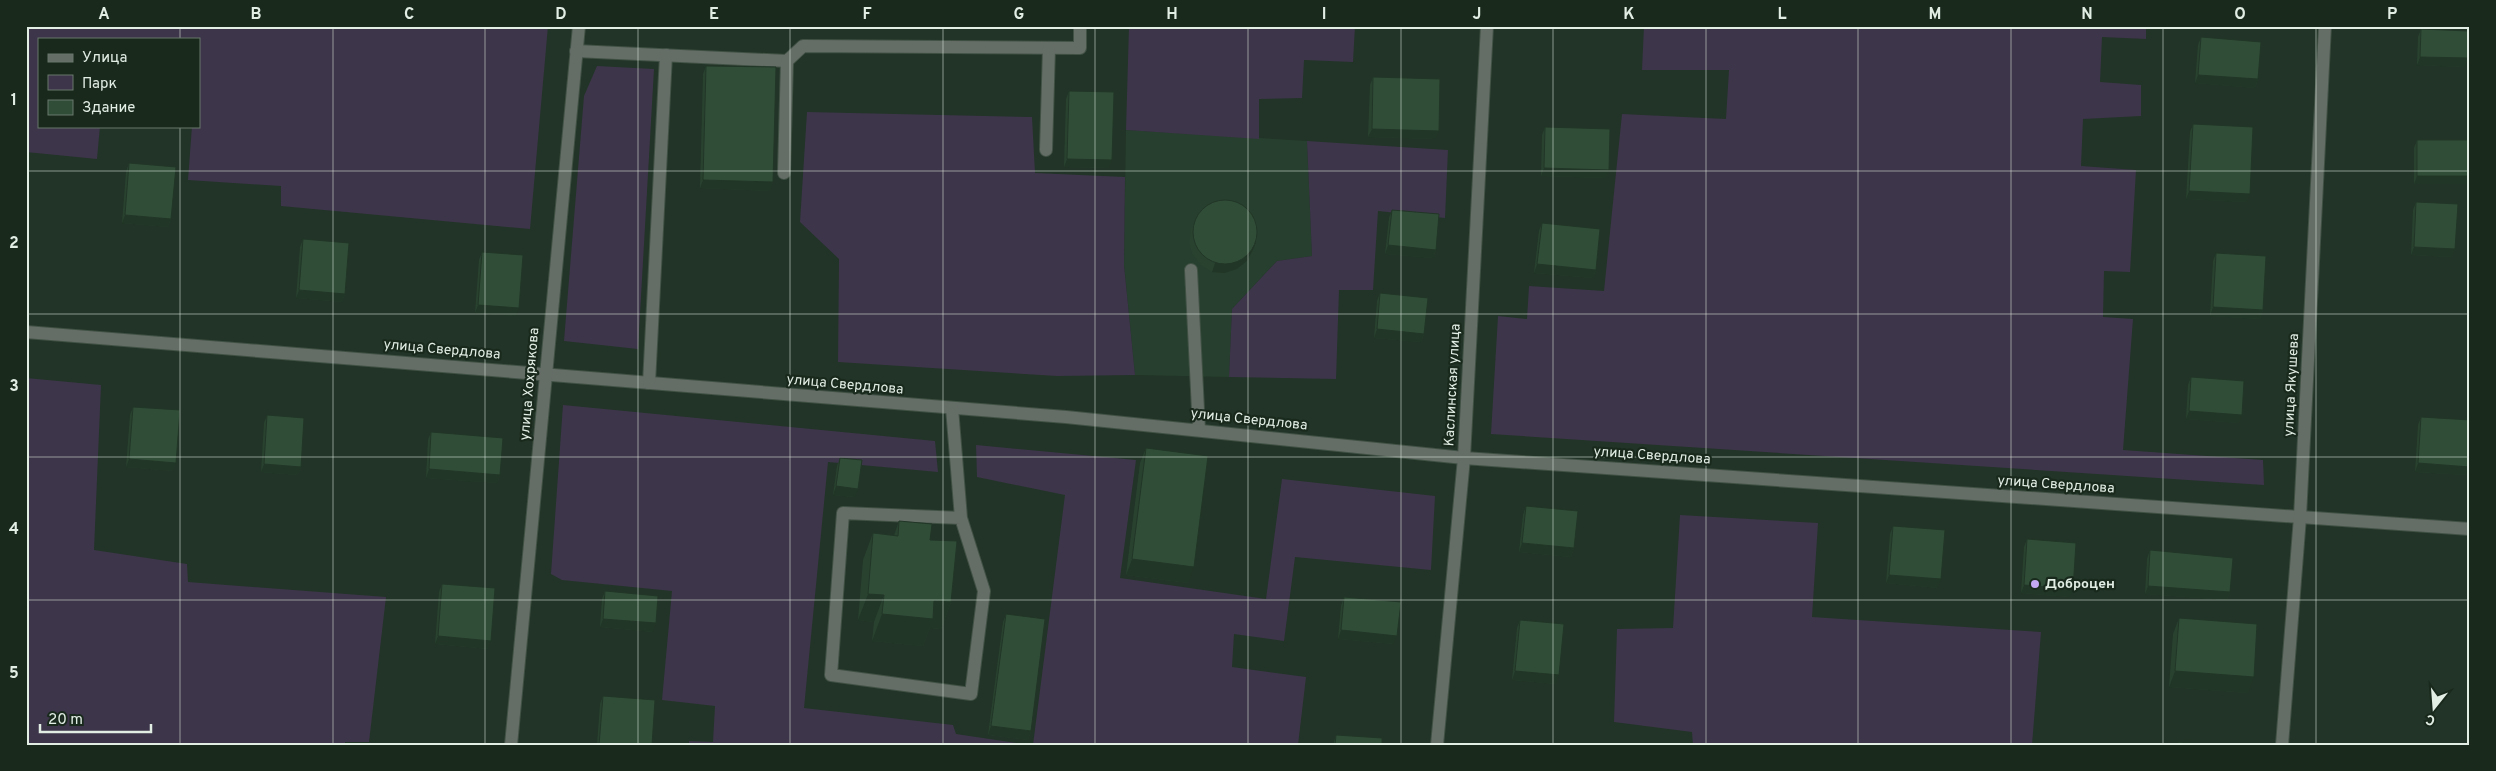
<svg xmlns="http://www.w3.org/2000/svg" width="2496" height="771" viewBox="0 0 2496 771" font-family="Overpass,sans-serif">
<rect width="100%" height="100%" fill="#223427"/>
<!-- built -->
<path fill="#273f2e" d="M1126,130L1307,141L1312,256L1277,261L1232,309L1229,377L1135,375L1124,264Z"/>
<!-- green -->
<g fill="#3d354a">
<path d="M26,26H548L530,229L281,206V186L188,180L192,126H199V39H39V126H100L97,159L26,152Z"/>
<path d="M1129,26H1355L1353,62L1304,60L1302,98L1259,99V139L1126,130Z"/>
<path d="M1644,26H2146V39L2102,37L2100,82L2141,85V116L2083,119L2081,166L2136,170L2130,272L2104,271L2103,317L2133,319L2123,450L2263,460L2264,485L1491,434L1498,316L1527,319L1529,286L1604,291L1622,114L1726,119L1729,70H1642Z"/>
<path d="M597,66L654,69L638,349L564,341L584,96Z"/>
<path d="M807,112L1032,117L1035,173L1125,177L1124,265L1135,375L1057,376L838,362L839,259L800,222Z"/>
<path d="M1307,141L1448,150L1445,218L1378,211L1373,290H1339L1336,379L1229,377L1232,309L1277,261L1312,256Z"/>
<path d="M26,378L101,385L94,550L187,564L188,582L386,597L369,742H345V745H26Z"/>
<path d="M563,405L935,441L938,472L828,462L804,708L953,725L956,734L1030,745H689V741L713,742L715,706L662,700L672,591L562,580L551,574Z"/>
<path d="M976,445L1136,460L1120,578L1266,599L1282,479L1435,496L1431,570L1295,557L1284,641L1234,634L1232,667L1306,677L1298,745H1033L1065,495L977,477Z"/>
<path d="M1680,515L1818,523L1812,617L2041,632L2032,745H1693L1692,732L1614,722L1617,629L1673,628Z"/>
</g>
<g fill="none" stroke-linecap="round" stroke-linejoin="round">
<!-- minor casing -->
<g stroke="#415245" stroke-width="14">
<g id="minor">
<path d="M576,51L787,61L803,46L1080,48V26"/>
<path d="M1046,150L1049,48"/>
<path d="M784,173L787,61"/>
<path d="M1191,270L1199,430"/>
<path d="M26,332L1066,417L1464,458L2470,529"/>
<path d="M649,383L666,55"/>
<path d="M952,408L961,518L843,513L831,675L971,694L984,591L961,518"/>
<path d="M511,745L579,26"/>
<path d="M1437,745L1464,458L1487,26"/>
<path d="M2282,745L2300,517L2325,26"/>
</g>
</g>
<!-- minor -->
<use href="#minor" stroke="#656d67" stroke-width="12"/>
</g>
<!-- wall -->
<g fill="#294230">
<path d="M2421,29L2465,67L2417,65L2418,37Z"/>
<path d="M2201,37L2258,79L2255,88L2195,83L2198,45Z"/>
<path d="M706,66L770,191L700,188L703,74Z"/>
<path d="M1373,77L1436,139L1368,137L1370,85Z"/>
<path d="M1069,91L1109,168L1064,167L1066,99Z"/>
<path d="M2193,124L2247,202L2186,199L2190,132Z"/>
<path d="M1545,127L1606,178L1541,176L1542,135Z"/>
<path d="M2417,140H2470V184H2414V148Z"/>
<path d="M129,163L171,219L168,227L122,223L126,172Z"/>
<path d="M2416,202L2452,257L2411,255L2413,210Z"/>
<path d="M1392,210L1436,250L1433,258L1385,254L1389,218Z"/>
<path d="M1194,222L1253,250L1247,261L1237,269L1225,273L1212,272L1201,265L1193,255L1189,243L1191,230Z"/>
<path d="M1542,223L1596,270L1593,278L1534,273L1539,231Z"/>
<path d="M303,239L345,294L342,302L296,298L300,247Z"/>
<path d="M482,252L516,316L475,313L479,260Z"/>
<path d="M2216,253L2263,310L2260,319L2210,316L2213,261Z"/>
<path d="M1380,293L1424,334L1421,342L1374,338L1377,301Z"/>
<path d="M2191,377L2239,423L2186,419L2188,385Z"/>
<path d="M133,407L173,471L126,467L130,415Z"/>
<path d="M267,415L301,467L298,475L261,472L264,423Z"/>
<path d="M2421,417L2467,475L2415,472L2418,425Z"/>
<path d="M431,432L500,475L497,483L426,478L428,440Z"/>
<path d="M1146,448L1188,583L1126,575L1140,463Z"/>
<path d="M840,458L855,497L833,495L837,466Z"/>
<path d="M1526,506L1574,548L1571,557L1519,552L1523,515Z"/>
<path d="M899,521L930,540L951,602L941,629L930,628L923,646L872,641L874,622L858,620L863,560L873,533L894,536Z"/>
<path d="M1893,526L1938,588L1886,583L1890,534Z"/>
<path d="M2027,539L2070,597L2021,593L2024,547Z"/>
<path d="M2150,550L2230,592L2227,600L2145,594L2147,559Z"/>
<path d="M442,584L488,649L435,644L439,592Z"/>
<path d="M605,591L653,632L600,627L602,599Z"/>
<path d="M1344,597L1394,644L1338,639L1341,606Z"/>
<path d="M1006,614L1031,731L1028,740L988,735L1003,622Z"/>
<path d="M2179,618L2248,693L2169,687L2173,634Z"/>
<path d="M1520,620L1556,684L1512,680L1517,628Z"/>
<path d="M603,696L652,745H597L600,704Z"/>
<path d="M1336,735L1382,745H1333Z"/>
</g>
<!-- shaded-wall -->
<g fill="#223627">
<path d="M742,26H1051V27L741,28Z"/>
<path d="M2420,57L2468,58L2465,67L2417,65Z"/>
<path d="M2198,75L2258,79L2255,88L2195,83Z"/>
<path d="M1372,129L1439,131L1436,139L1368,137Z"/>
<path d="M1067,159L1112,160L1109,168L1064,167Z"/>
<path d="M1544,168L1609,170L1606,178L1541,176Z"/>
<path d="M2417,176H2470V184H2414Z"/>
<path d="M703,180L773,182L770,191L700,188Z"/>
<path d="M2189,191L2250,194L2247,202L2186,199Z"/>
<path d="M125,215L171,219L168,227L122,223Z"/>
<path d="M1256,242L1253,250L1247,261L1237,269L1225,273L1212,272L1215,263Z"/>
<path d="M1388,245L1436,250L1433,258L1385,254Z"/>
<path d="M2414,247L2455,249L2452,257L2411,255Z"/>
<path d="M1537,264L1596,270L1593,278L1534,273Z"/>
<path d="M299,290L345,294L342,302L296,298Z"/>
<path d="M478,305L519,308L516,316L475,313Z"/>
<path d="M2213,307L2263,310L2260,319L2210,316Z"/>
<path d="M1377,329L1424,334L1421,342L1374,338Z"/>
<path d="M2189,411L2242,415L2239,423L2186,419Z"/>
<path d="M129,459L176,463L173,471L126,467Z"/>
<path d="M2418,463L2470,467L2467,475L2415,472Z"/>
<path d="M264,464L301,467L298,475L261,472Z"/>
<path d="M429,469L500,475L497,483L426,478Z"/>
<path d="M836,486L858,489L855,497L833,495Z"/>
<path d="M1522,543L1574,548L1571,557L1519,552Z"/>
<path d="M1132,559L1194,567L1188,583L1126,575Z"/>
<path d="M1889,575L1941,579L1938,588L1886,583Z"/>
<path d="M2024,585L2073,589L2070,597L2021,593Z"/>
<path d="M2148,586L2230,592L2227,600L2145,594Z"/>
<path d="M868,594L884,595L874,622L858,620Z"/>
<path d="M934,601L951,602L941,629L930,628L923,646L872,641L882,614Z"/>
<path d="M603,619L656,623L653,632L600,627Z"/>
<path d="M1341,630L1397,636L1394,644L1338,639Z"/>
<path d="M438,636L491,641L488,649L435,644Z"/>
<path d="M1515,671L1559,675L1556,684L1512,680Z"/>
<path d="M2175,671L2254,677L2248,693L2169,687Z"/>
<path d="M991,726L1031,731L1028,740L988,735Z"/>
</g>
<!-- building -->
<g fill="#304d38" stroke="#223627">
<path d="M2421,29L2468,31V58L2420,57Z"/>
<path d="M2201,37L2261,42L2258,79L2198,75Z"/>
<path d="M706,66L776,67L773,182L703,180Z"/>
<path d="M1373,77L1440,79L1439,131L1372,129Z"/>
<path d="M1069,91L1114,92L1112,160L1067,159Z"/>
<path d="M2193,124L2253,127L2250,194L2189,191Z"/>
<path d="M1545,127L1610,129L1609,170L1544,168Z"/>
<rect x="2417" y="140" width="53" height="36"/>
<path d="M129,163L176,167L171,219L125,215Z"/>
<circle cx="1225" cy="232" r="32"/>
<path d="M2416,202L2458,204L2455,249L2414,247Z"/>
<path d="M1392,210L1439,214L1436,250L1388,245Z"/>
<path d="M1542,223L1600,229L1596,270L1537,264Z"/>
<path d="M303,239L349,243L345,294L299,290Z"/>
<path d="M482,252L523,255L519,308L478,305Z"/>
<path d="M2216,253L2266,256L2263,310L2213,307Z"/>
<path d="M1380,293L1428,298L1424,334L1377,329Z"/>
<path d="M2191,377L2244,381L2242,415L2189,411Z"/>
<path d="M133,407L180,410L176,463L129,459Z"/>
<path d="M267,415L304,418L301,467L264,464Z"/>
<path d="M2421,417L2470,420V467L2418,463Z"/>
<path d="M431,432L503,438L500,475L429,469Z"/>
<path d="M1146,448L1208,456L1194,567L1132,559Z"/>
<path d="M840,458L862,460L858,489L836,486Z"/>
<path d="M1526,506L1578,511L1574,548L1522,543Z"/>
<path d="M899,521L932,524L930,540L957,541L951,602L934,601L933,619L882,614L884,595L868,594L873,533L898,536Z"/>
<path d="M1893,526L1945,530L1941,579L1889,575Z"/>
<path d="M2027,539L2076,543L2073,589L2024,585Z"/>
<path d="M2150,550L2233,558L2230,592L2148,586Z"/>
<path d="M442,584L495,588L491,641L438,636Z"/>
<path d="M605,591L658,596L656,623L603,619Z"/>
<path d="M1344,597L1401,602L1397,636L1341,630Z"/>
<path d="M1006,614L1045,619L1031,731L991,726Z"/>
<path d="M2179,618L2257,624L2254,677L2175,671Z"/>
<path d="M1520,620L1564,624L1559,675L1515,671Z"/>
<path d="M603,696L655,700L652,745H599Z"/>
<path d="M1336,735L1382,738V745H1335Z"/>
<path d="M2178,742L2215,745H2178Z"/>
</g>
<!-- grid -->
<path fill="none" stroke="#e2ede4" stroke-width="1" stroke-opacity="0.55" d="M180,26V39M333,26V745M485,26V745M638,26V745M790,26V745M943,26V745M1095,26V745M1248,26V745M1401,26V745M1553,26V745M1706,26V745M1858,26V745M2011,26V745M2163,26V745M2316,26V745M180,126V745M26,171H2470M26,314H2470M26,457H2470M26,600H2470"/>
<!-- markers -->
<circle fill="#c3a7f2" stroke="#192a1d" stroke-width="2" cx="2035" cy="584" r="5"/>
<g text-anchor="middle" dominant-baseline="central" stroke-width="4.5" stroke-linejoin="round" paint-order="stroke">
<!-- street labels -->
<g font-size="14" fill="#e2ede4" stroke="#192a1d">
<text transform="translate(442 350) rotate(5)">улица Свердлова</text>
<text transform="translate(530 384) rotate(-85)">улица Хохрякова</text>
<text transform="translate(845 385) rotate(5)">улица Свердлова</text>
<text transform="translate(1453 385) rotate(-87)">Каслинская улица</text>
<text transform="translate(2292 385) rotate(-87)">улица Якушева</text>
<text transform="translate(1249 420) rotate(6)">улица Свердлова</text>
<text transform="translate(1652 456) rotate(4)">улица Свердлова</text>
<text transform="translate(2056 485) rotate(4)">улица Свердлова</text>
</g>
<!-- poi labels -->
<g font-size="14" font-weight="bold" fill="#e2ede4" stroke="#192a1d" text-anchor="start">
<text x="2045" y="584">Доброцен</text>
</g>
</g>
<!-- border -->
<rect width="2496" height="771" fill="none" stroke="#192a1d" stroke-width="55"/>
<!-- legend -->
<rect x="38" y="38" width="162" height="90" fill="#192a1d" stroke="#69786d"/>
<rect x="48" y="54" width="25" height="8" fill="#656d67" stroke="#69786d"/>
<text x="82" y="62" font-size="15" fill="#e2ede4">Улица</text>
<rect x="48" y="75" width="25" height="15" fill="#3d354a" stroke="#69786d"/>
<text x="82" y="88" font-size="15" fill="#e2ede4">Парк</text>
<rect x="48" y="100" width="25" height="15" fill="#304d38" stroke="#69786d"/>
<text x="82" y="112" font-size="15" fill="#e2ede4">Здание</text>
<!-- north arrow -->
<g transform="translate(2434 708) rotate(197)" stroke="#192a1d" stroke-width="4" paint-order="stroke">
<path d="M0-4L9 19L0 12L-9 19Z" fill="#e2ede4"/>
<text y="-8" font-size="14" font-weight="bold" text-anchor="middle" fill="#e2ede4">С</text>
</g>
<!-- scale -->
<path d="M40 724v8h111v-8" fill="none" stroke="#e2ede4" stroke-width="2.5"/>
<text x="48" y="724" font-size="15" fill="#e2ede4" stroke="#192a1d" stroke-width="4" paint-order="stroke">20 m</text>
<rect x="28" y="28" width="2440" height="716" fill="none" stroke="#e2ede4" stroke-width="2"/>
<g font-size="16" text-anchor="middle" font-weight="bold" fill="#e2ede4">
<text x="104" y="19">A</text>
<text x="256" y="19">B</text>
<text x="409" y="19">C</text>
<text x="561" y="19">D</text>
<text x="714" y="19">E</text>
<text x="867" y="19">F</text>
<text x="1019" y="19">G</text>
<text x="1172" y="19">H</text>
<text x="1324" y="19">I</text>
<text x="1477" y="19">J</text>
<text x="1629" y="19">K</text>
<text x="1782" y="19">L</text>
<text x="1935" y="19">M</text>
<text x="2087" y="19">N</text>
<text x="2240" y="19">O</text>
<text x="2392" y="19">P</text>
<text x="14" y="105">1</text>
<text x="14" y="248">2</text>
<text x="14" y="391">3</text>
<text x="14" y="534">4</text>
<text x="14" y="678">5</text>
</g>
</svg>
